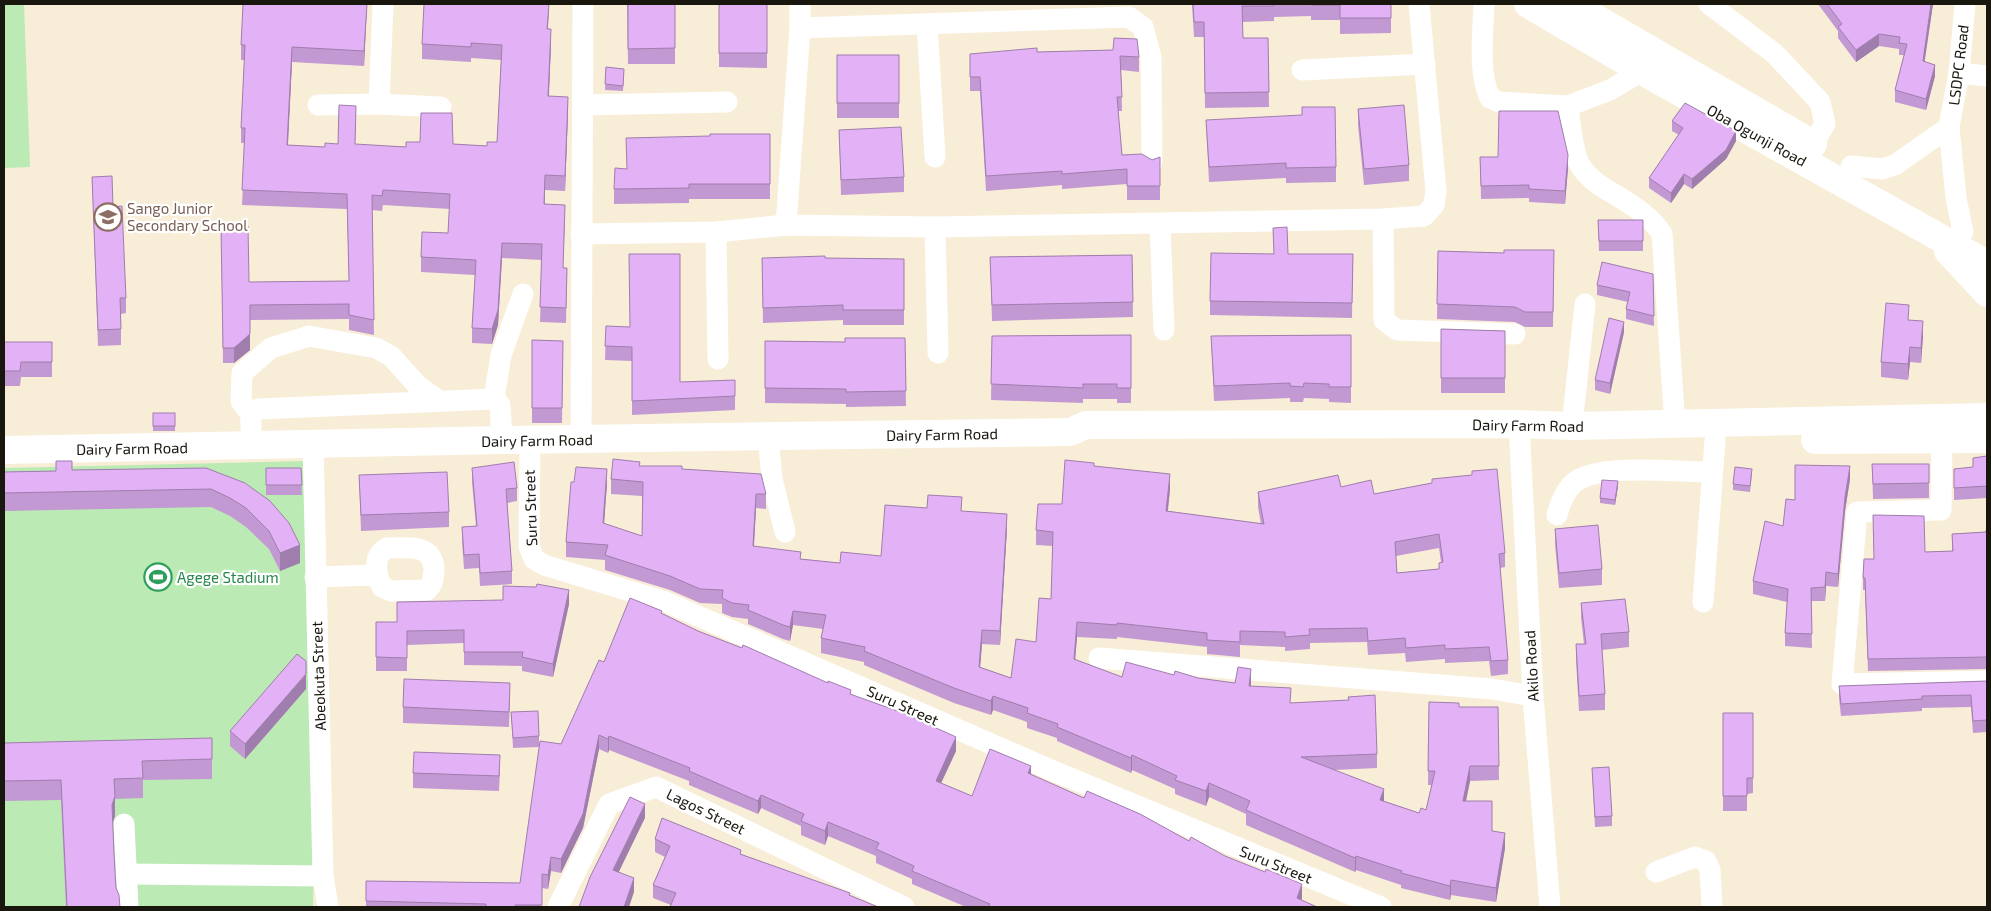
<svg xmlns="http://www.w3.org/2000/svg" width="1991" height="911" viewBox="0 0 1991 911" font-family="'Exo 2',sans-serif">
<rect width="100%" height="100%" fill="#f8edd7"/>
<!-- green -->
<g fill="#bbeab4">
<path d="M4,4H24L30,167L4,168Z"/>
<path d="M306,461L317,685L313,907H4V468Z"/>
</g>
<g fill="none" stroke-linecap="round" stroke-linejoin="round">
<!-- minor -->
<g stroke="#fff" stroke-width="21">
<path d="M1484,4C1483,31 1478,74 1490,98L1499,102L1568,106L1610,90L1642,71"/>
<path d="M1709,4L1775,54L1820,102L1825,124L1813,144"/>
<path d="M927,24L935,157"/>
<path d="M800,28L1129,17L1143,27L1151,57L1152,162"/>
<path d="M1302,70L1425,64"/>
<path d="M1959,73L1987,76"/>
<path d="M379,104L383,4"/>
<path d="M318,105L379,104L441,107"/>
<path d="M583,105L727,102"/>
<path d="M1568,106C1570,122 1572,149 1579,163C1593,192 1640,199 1662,234L1675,425"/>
<path d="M1851,166L1882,169L1895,165L1949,127"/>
<path d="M1383,219L1384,320L1397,330L1515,334"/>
<path d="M1160,224L1164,330"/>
<path d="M786,225L800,28V4"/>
<path d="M935,227L938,353"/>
<path d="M716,232L718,359"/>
<path d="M1963,232L1956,198L1949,127L1959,73L1965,4"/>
<path d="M581,234L716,232L786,225L935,227L1383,219L1424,216L1434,205L1436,191L1419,4"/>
<path d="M494,399L501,355L523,294"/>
<path d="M251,414L241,401L242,373L271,348L309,336L376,348L391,356L417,385L439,401"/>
<path d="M1519,424L1533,696L1550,907"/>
<path d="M1572,426L1585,304"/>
<path d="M768,436L772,479L785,532"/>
<path d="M530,439L529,546L534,559L544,565L666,602L1051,770L1381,907"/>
<path d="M581,439L583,4"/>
<path d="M1942,440L1941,510L1857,512L1842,684L1987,681"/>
<path d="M313,444L323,876L328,907"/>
<path d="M251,445V414L259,409L494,399L500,405L502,440"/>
<path d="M1557,515C1560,504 1565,490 1575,482C1600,463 1678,472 1711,472"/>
<path d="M387,548C406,548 432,543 434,568C434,577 433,584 427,590L391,591L382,587C376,575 372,556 387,548Z"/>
<path d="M315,577L376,575"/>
<path d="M1703,602L1715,440"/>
<path d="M1099,658L1492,689L1533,696"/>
<path d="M124,824L128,907"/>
<path d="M1656,872L1695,857L1706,861L1710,870L1712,907"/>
<path d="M126,874L323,876"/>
<path d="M558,907L609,804L656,787L904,907"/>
</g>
<!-- major -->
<g stroke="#fff" stroke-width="28">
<path d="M1528,4L1642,71L1987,264"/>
<path d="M1571,4L1813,144"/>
<path d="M1948,251L1987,293"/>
<path d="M1815,440L1987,439"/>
<path d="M4,450L502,440L1070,432L1086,425L1519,424L1572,426L1987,417"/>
</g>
</g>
<!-- wall -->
<g fill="#c399d4" fill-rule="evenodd">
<path d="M367,4L364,66L292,62L288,145L325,147L338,144L356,121L355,145L406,147L453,144L487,146L497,142L501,60L471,58V62L422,59V44L549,4L548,29L551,44L549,96L568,112L565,191L545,190V204L565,221L563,268H567L566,323L540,322L542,260L502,258L498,325L492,344L472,343V328L475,275L421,272V257L448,233L450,209L383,205L382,211L372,210L374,335L349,330V319L250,320V350L234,363H223L221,227L249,282L349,281L347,209L242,205L245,143H241V128L245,60H241V45Z"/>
<path d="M627,4H675V64H628Z"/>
<path d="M719,4H767V68L719,67Z"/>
<path d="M1192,4H1391V33L1340,34V20H1311V16L1274,17V21L1242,22L1243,38H1268L1269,107L1205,108L1204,37H1194Z"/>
<path d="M1818,4H1933L1924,62L1935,76L1926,110L1895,102V90L1904,55H1899V49L1879,46L1856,62L1838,38V31Z"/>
<path d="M1113,50L1139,57V72L1121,70L1122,111H1118L1122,155L1152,160L1160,157V200H1127V184L1062,189V185L986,191L980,91H970V54Z"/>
<rect x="837" y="55" width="62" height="63"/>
<path d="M606,67L624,74L623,91L605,90Z"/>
<path d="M1358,109L1409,165V181L1364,185L1358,125Z"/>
<path d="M1206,120L1336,167V182L1286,183V178L1209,182Z"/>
<path d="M1672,121L1736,141L1726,159L1692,189L1684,184L1671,203L1649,188V178L1679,135L1672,131Z"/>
<path d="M839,130L904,177V192L841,195Z"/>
<path d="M770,134V199H689V203L614,204V189L626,169L710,136Z"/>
<path d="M1480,157L1568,168L1565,204L1529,202V198L1481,199Z"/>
<path d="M92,177L113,207L126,298V313L121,314V345L98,346Z"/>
<path d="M1598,220H1643V251H1599Z"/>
<path d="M1273,228L1288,254H1353L1352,318L1210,315V301L1274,254Z"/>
<path d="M1554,250L1553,327H1525L1515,322L1437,319L1438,251L1504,253Z"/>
<path d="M1132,255L1133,317L992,321L990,257Z"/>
<path d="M762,258L904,259V325H843V320L763,323Z"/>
<path d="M1653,274L1654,326L1626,319V309L1628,302L1597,295V285Z"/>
<path d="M1909,320L1923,336L1921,363L1910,362L1908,380L1881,377V362Z"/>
<path d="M606,326L680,382L735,380V410L632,415V361L605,360Z"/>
<path d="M1441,329L1505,331V393H1441Z"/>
<path d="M1624,332L1610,394L1595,390V380Z"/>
<path d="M1131,335V403H1117V399H1083V403L991,400L992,336Z"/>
<path d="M1351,335V403L1329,402V399L1304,398L1303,402H1290V398L1214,401L1211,336Z"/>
<path d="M905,338L906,406L846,407V404L765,403V341L845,342Z"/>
<path d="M532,340L563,341L562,423H532Z"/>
<path d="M4,342H52V377H21L20,386H4Z"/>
<rect x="153" y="413" width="22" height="18"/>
<path d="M1987,456V503V498L1954,500V469L1973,467Z"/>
<path d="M1872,464H1929V498L1873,499Z"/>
<path d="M640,466L682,469L766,494V509L756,508L754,546L801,559L840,563L881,556L962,511L1007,528L1000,645L982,644L980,667L1011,678L1036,642L1051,599L1053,546L1036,545V530L1062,504L1094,466L1170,489L1168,511L1261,524L1258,507V492L1341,487L1374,494L1432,483V479L1505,553V567L1500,568L1508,660V674L1491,676L1489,661L1445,663V659L1406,662L1405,653L1368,655L1367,642L1310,643V649L1285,651V647L1240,645V657L1207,654V647L1117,637V639L1077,637L1075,660L1122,677L1174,675L1235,683H1251V686L1291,703L1377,754V768L1334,770L1384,801L1419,813L1426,810L1432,785H1428L1429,702L1459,707H1498L1499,780L1470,781L1466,801L1492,831L1505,848L1496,902L1451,895L1450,900L1401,888V885L1356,870L1355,872L1246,825V814L1209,797L1206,806L1175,794V789L1132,770L1131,773L1057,741V738L1027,728V722L993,710L991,715L954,703L864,665V662L821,653V638L823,629L793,625L790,641L783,639L748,624V619L732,617L722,613V604L700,603L670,590L605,570V560L566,557V542L607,483L604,524L642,536V496L611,494V479ZM1439,548L1441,562L1439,563V569L1397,573L1396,556Z"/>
<path d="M206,468L289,523L300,563L280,571L269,549L246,527L230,516L211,507L4,511V472Z"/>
<path d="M266,468H301L302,495H266Z"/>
<path d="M472,468L517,488V501L507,503L512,571V584L480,586L479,568L464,569L462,541V527L476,526L472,482Z"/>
<path d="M1752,474L1750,492L1733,490V484Z"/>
<path d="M359,475L449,512V527L361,531Z"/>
<path d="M1850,479L1845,511L1838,587L1826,586L1825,601H1811L1812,648L1785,646V633L1787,602L1753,594V581L1783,526L1795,500Z"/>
<path d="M1618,486L1615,505L1600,503V498Z"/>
<path d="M1555,529L1602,569V585L1559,588L1555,544Z"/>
<path d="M1987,530V669L1868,671L1865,590H1863V578L1874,559L1925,552L1952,551V534L1986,532Z"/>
<path d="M397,602L569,604L553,677L522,671V666L464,665V643L407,645V671H376V622H397Z"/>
<path d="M1581,603L1629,632V647L1602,650L1605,694V710L1579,711L1576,660V644H1584L1581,618Z"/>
<path d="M662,614L698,631L851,694L956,751L941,783L972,796L1031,775L1084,798L1189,841L1302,898L1301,900L1317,907H966L912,884V879L876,863V856L828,836L825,845L801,835V826L761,808L758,814L689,785V781L609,750L608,753L599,749L583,828L561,873L551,871L548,889L542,888V907H366V881L520,883L561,744L604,662Z"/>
<path d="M1987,681V732L1973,733L1971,707L1922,708V711L1841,716L1839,698V686Z"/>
<path d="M306,689L245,759L230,746V731Z"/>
<path d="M510,698L509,727L403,723V707Z"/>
<path d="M511,712L539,736V747L513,748Z"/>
<path d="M1723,713H1753V793L1747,794V811H1723Z"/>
<path d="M4,743L212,759V779L143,780V798L115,799V816L112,823L116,888L120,907H66L61,800L4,801Z"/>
<path d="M1592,768L1612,816V826L1595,827Z"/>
<path d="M500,770L499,791L413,788V773Z"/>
<path d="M655,839L741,854L850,896L878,907H670L671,905L653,898V885L665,857L655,852Z"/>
</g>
<!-- shaded-wall -->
<g fill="#9f7dac">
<path d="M367,4L364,66V51Z"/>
<path d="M549,4L547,44V29Z"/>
<path d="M1931,4H1933L1923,73V61Z"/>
<path d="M551,29V44L548,112V96Z"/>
<path d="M1879,34V46L1856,62V50Z"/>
<path d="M292,47V62L287,160V145Z"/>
<path d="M1935,65V76L1926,110V99Z"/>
<path d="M568,97V112L565,191V176Z"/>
<path d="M1736,131V141L1726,159L1692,189V179Z"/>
<path d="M1568,155V168L1565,204V191Z"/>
<path d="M1684,174V184L1671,203V193Z"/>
<path d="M545,175V190L544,219V204Z"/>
<path d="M502,243V258L498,325L492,344V329Z"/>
<path d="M1923,321V336L1921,363V348Z"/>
<path d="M1624,322V332L1610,394V383Z"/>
<path d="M250,334V350L234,363V348Z"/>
<path d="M1910,347V362L1908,380V364Z"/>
<path d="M1850,466V479L1845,511L1838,587V574L1845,497Z"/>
<path d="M607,469V483L603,538V523Z"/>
<path d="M1170,474V489L1166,525V511Z"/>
<path d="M1618,481V486L1615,505V500Z"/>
<path d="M756,494V508L753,560V546Z"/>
<path d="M1007,514V528L1000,645V631Z"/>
<path d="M300,545V563L280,571V553Z"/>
<path d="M1826,572V586L1825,601V587Z"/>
<path d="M569,590V604L553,677V664Z"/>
<path d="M793,611V625L790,641V627Z"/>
<path d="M1077,622V637L1074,673V659Z"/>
<path d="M982,630V644L979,681V667Z"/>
<path d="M1251,669V683L1249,700V686Z"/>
<path d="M306,674V689L245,759V744Z"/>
<path d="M993,696V710L991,715V701Z"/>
<path d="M599,735V749L583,828L561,873V859Z"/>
<path d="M609,736V750L608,753V739Z"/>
<path d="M956,737V751L936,794V781Z"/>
<path d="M1132,755V770L1131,773V758Z"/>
<path d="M1031,766V780L1028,773Z"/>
<path d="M1470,766V781L1463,815V801Z"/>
<path d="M1209,783V797L1206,806V791Z"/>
<path d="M1384,789V804L1380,800Z"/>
<path d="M761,795V808L758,814V801Z"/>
<path d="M115,796V816L112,825V805Z"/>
<path d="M645,804V818L613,884V870Z"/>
<path d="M828,822V836L825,845V831Z"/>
<path d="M1505,833V848L1496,902V888Z"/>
<path d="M1356,856V870L1355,872V858Z"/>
<path d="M551,857V871L548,889V875Z"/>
<path d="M634,878V892L629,907H624Z"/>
<path d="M1451,880V895L1450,900V886Z"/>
<path d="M1302,884V898L1298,907L1297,898Z"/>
</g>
<!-- building -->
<g fill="#e3b2f6" stroke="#9f7dac" fill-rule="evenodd">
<path d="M243,4H367L364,51L292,47L287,145L325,147V143L338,144L339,105L356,106L355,144L406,147V142H420L421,113H452L453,144L487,146V142H497L502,45L471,43V47L422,44L424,4H549L547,29H551L548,96L568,97L565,176L545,175L544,204L565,205L563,268H567L566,308L540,307L542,244L502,243L498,310L492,329L472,328L476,260L421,257L422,232L448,233L450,194L383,190L382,196L372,195L374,320L349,315V304L250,305V334L234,348H223L221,227L248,226L249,282L349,281L347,194L242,190L245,128H241L245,45H241Z"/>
<path d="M628,4H675V48L628,49Z"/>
<rect x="719" y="4" width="48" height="49"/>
<path d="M1193,4H1274V6H1242L1243,38H1268L1269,92L1205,93L1204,22H1194Z"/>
<path d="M1311,4H1391V18H1340V5H1311Z"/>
<path d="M1827,4H1931L1923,61L1935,65L1926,99L1895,90L1907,44L1899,43L1900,37L1879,34L1856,50L1838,27L1842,24Z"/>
<path d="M1114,38L1137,39L1139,57L1120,56L1122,97H1117L1122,155L1142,154L1152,160L1160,157V186H1127V169L1062,174V171L986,176L980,77H970V54L1037,48V52L1113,50Z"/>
<rect x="837" y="55" width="62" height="48"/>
<path d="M606,67L624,69L623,86L605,84Z"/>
<path d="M1685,103L1736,131L1726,150L1692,179L1684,174L1671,193L1649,178L1683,128L1672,121Z"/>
<path d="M1404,105L1409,165L1364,169L1358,109Z"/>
<path d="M1302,107H1335L1336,167L1286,168V163L1209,167L1206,120L1302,115Z"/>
<path d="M1499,111H1558L1568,155L1565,191L1529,189V185L1481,186L1480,157H1498Z"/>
<path d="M901,127L904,177L841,180L839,130Z"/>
<path d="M710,134H770V184H689V188L614,189L615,168L627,169L626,138L710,136Z"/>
<path d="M112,176L113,207L122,206L126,298H120L121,329L98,330L92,177Z"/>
<path d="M1598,220H1643V241H1599Z"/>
<path d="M1287,227L1288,254H1353L1352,303L1210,301L1211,253L1274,254L1273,228Z"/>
<path d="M1504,250H1554L1553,312H1525L1515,307L1437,304L1438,251L1504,253Z"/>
<path d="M629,254H680V382L735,380V396L632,401V347L605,346L606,326L630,327Z"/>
<path d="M1132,255L1133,302L992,305L990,257Z"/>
<path d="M825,256V258L904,259V310H843V305L763,308L762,258Z"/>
<path d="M1602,262L1653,274L1654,316L1626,309L1630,292L1597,285Z"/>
<path d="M1886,303L1909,305L1908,320L1923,321L1921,348L1910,347L1908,364L1881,362Z"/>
<path d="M1609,318L1624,322L1610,383L1595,380Z"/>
<path d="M1441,329L1505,331V378H1441Z"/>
<path d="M1131,335V388H1117V384H1083V388L991,384L992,336Z"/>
<path d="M1351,335V387H1329V384L1304,383L1303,387L1290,386V383L1214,386L1211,336Z"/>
<path d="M845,338H905L906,391L846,392V389L765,388V341L845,342Z"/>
<path d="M532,340L563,341L562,408H532Z"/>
<path d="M4,342H52V362H21L20,371H4Z"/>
<rect x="153" y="413" width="22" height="13"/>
<path d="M1987,456V491V486L1954,488V469L1973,467V458Z"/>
<path d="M613,459L640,462L639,466H682V469L761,474L766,494H756L753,546L801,552L800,559L840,563L841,552L881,556L885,505L927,508L928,495L962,497L961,511L1007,514L1000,631L982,630L979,667L1011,678L1016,639L1036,642L1039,598L1051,599L1053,532L1036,530L1038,504H1062L1065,460L1094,463V466L1170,474L1166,511L1264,524L1258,492L1338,475L1341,487L1371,480L1374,494L1432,483V479L1472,475V471L1497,469L1505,553L1499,554L1508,660L1491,661L1489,647L1445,649V645L1406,648L1405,638L1368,641L1367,628L1309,629L1310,635L1285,637V632L1240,631V642L1207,640V633L1117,623V625L1077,622L1074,659L1122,677L1126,662L1174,675L1175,671L1198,678L1235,683L1238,667L1251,669L1249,686L1291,688L1290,703L1349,700L1348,697L1375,695L1377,754L1301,757L1384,789L1380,800L1419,813L1421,808L1426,810L1435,771H1428L1429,702L1459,703V707H1498L1499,766H1470L1463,801H1492V831L1505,833L1496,888L1451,880L1450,886L1401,873L1402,871L1356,856L1355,858L1246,810L1250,801L1209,783L1206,791L1175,780L1177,776L1132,755L1131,758L1057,727L1058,724L1027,713L1028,708L993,696L991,701L954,688L864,651L865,647L821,638L826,615L793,611L790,627L783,625L748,610L749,605L732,603L722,598L723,590L700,589L670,576L605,555L608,545L566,542L571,482H574L576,467L607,469L603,523L642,536L643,482L611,479ZM1439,534L1443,562L1439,563V569L1397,573L1395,542Z"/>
<path d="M56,461H72V470L206,468L245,483L270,501L289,523L300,545L280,553L269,531L246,508L230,498L211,489L4,493V472L56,471Z"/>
<path d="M514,462L517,488L506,489L512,571L480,573L479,554L464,555L462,527L477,526L472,468Z"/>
<path d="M1872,464H1929V483L1873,484Z"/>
<path d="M1795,465L1850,466L1845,497L1838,574L1826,572L1825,587L1811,588L1812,634L1785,633L1788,589L1753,581L1765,521L1783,526L1786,499L1795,500Z"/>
<path d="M1735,467L1752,469L1750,486L1733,484Z"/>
<path d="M266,468H301L302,485H266Z"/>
<path d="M447,472L449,512L361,515L359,475Z"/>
<path d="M1602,480L1618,481L1615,500L1600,498Z"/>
<path d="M1873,515L1924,516L1925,552L1953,551L1952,534L1986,532V530H1987V657L1868,659L1865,578H1863L1864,559H1874Z"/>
<path d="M1598,525L1602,569L1559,573L1555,529Z"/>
<path d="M537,584L569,590L553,664L522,657L523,652H464V630L407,631V658L376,657V622H397V602L503,600V586L536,587Z"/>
<path d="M630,598L662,611L661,613L698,631L742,648L743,645L828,683V681L851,690L850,694L903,713L956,737L936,781L972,796L990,749L1031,766L1028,773L1084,798L1087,791L1140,814L1189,841L1191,837L1225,856L1265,872L1266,869L1302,884L1297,898L1317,907H988L990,904L912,871L914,866L876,849L879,843L828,822L825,831L801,821L804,814L761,795L758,801L689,771L690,768L609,736L608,739L599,735L583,814L561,859L551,857L548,875L542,874V905H515V907H486V904L366,901V881L520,883L540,741L561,744L599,660L604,662Z"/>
<path d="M1625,599L1629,632L1601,634L1605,694L1579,696L1576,644H1586L1581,603Z"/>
<path d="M297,654L306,661V674L245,744L230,731Z"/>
<path d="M404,679L510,683L509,712L403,707Z"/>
<path d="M1987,681V720L1973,721L1971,695L1922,696V699L1841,704L1839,686Z"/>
<path d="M538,711L539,736L513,738L511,712Z"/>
<path d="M1723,713H1753V778H1747V796H1723Z"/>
<path d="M212,738V759L142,761L143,778L114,779L115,796L112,805L114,854L116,888L119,895L120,907H67L61,780L4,781V743Z"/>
<path d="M414,752L500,755L499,776L413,773Z"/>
<path d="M1609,767L1612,816L1595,817L1592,768Z"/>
<path d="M630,797L645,804L613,870L634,878L624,907H579L590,877Z"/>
<path d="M662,818L741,850L740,854L850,893L849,895L878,907H764L762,906V907H670L676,893L653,885L670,846L655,839Z"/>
</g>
<!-- icons -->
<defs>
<g id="school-ring" transform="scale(1.4375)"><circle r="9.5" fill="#fff" stroke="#8d6e63" stroke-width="1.5"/><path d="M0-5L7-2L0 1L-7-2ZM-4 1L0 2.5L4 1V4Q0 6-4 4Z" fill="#8d6e63"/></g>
<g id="stadium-ring" transform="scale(1.4375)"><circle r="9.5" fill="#fff" stroke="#2e9e5b" stroke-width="1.5"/><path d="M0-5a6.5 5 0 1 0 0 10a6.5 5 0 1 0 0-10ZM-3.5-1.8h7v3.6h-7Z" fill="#2e9e5b"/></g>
</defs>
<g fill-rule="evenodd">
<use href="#school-ring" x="108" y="217"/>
<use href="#stadium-ring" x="158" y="577"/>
</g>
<g text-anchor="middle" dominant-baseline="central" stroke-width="4.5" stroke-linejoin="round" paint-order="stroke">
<!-- street labels -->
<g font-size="15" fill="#19160e" stroke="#fff">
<text transform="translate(1958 65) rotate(-83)">LSDPC Road</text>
<text transform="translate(1757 135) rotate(29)">Oba Ogunji Road</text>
<text transform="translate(1528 425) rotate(1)">Dairy Farm Road</text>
<text transform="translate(942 434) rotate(-1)">Dairy Farm Road</text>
<text transform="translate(537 440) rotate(-1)">Dairy Farm Road</text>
<text transform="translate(132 448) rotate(-1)">Dairy Farm Road</text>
<text transform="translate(530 508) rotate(-92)">Suru Street</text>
<text transform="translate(1531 666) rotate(-93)">Akilo Road</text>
<text transform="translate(318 676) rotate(-92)">Abeokuta Street</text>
<text transform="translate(903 705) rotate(24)">Suru Street</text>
<text transform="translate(706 811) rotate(26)">Lagos Street</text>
<text transform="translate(1276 864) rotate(22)">Suru Street</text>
</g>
<!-- education labels -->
<g font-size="15" fill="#785e54" stroke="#fff" text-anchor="start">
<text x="127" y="208">Sango Junior<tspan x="127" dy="17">Secondary School</tspan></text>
</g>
<!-- leisure labels -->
<g font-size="15" fill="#27864d" stroke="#fff" text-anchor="start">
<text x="177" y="577">Agege Stadium</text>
</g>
</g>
<!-- border -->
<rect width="1991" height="911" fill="none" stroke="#19160e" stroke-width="10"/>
</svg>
